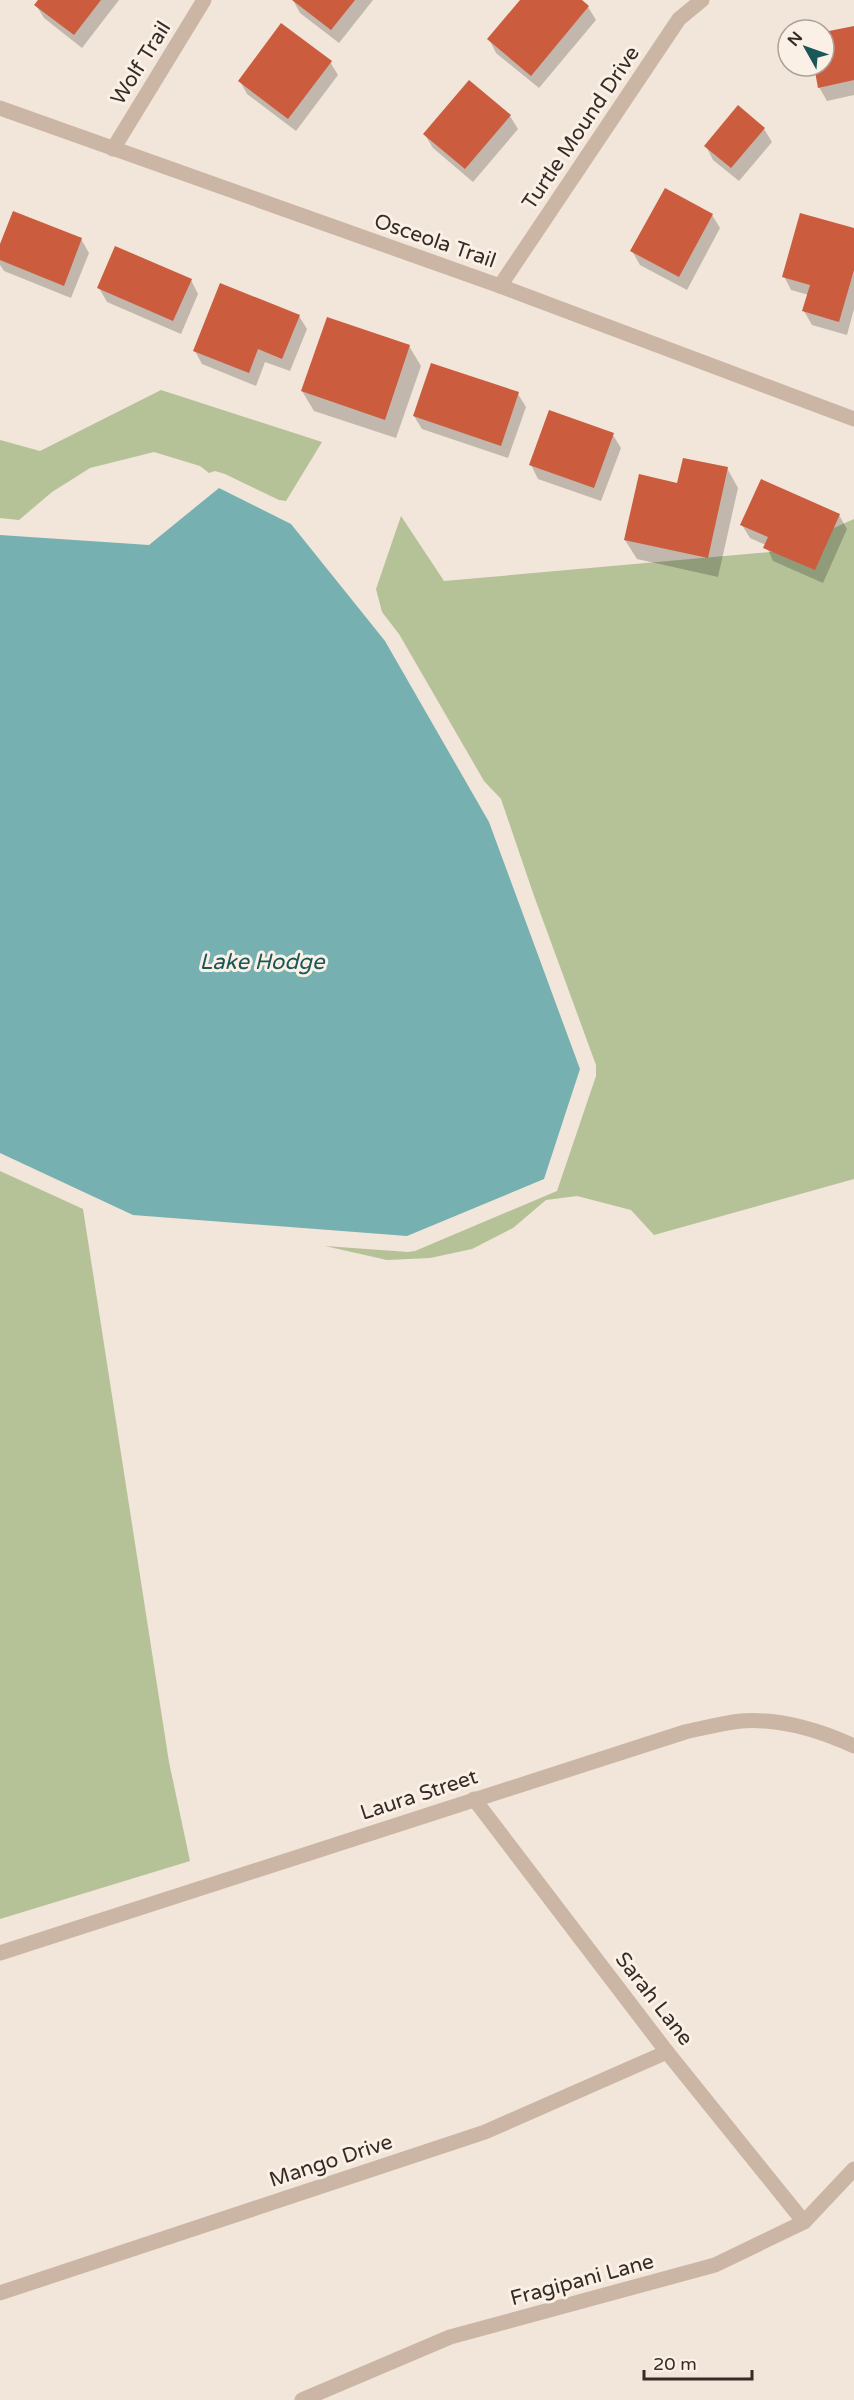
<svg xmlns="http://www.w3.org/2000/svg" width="854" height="2400" viewBox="0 0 854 2400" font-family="'Varela Round',sans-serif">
<rect width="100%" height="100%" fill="#f2e5d9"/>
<!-- green -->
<g fill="#b5c298">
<path d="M161,390L322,442L286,501L279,500L225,474L215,471L209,473L200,466L154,452L90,468L52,492L19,520L0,518V440L40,451Z"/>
<path d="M401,516L444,581L782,551L854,519V1179L654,1235L631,1210L577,1196L546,1200L513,1228L472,1249L430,1258L387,1260L325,1246L408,1252L415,1251L557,1191L596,1076V1065L533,893L501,799L484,781L399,634L382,612L376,589Z"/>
<path d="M0,1171L83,1209L169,1762L190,1861L0,1919Z"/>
</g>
<!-- water -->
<path fill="#77b0b0" d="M219,488L291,524L385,641L489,822L580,1069L544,1179L407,1236L133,1215L0,1153V535L149,545Z"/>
<!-- shadow -->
<g fill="#0003">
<path d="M39,0H119L82,48L44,18L36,5Z"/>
<path d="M293,0H373L339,43L300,13Z"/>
<path d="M522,0H580L588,7L596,20L539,88L496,53L489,39Z"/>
<path d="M854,27V95L827,101L819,87L815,66H824V33Z"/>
<path d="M330,62L338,75L296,131L247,94L240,81Z"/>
<path d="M510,116L518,129L473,182L433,148L425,135Z"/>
<path d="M764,129L772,142L739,181L713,160L706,146Z"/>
<path d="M712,215L720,228L687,290L640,265L632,251Z"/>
<path d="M854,229V309L847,335L812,325L804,311L809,295L791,290L784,276Z"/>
<path d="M81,239L89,253L71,298L4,271L0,265V248Z"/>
<path d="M191,280L198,294L181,334L107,302L99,288Z"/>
<path d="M299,316L307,329L290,371L265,362L256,386L202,364L195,351Z"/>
<path d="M409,346L421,366L396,438L314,411L302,391Z"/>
<path d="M518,394L526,407L508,458L422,429L414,416Z"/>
<path d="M613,435L621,448L601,501L538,479L531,465Z"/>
<path d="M727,468L738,488L718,577L637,559L625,540L678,485Z"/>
<path d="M839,515L847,529L823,583L773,561L766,545L750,538L742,525Z"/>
</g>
<!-- building -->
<g fill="#cb5c3e">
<path d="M38,0H101L74,35L34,5Z"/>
<path d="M292,0H355L331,30Z"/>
<path d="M520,0H582L589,6L531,76L487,39Z"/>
<path d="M281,23L332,61L288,119L238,81Z"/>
<path d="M854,26V80L818,88L814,66H824V32Z"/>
<path d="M469,80L511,115L465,169L423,134Z"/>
<path d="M738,105L765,128L731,168L704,146Z"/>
<path d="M665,188L713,214L679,277L630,251Z"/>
<path d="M13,211L82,238L64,286L0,260V244Z"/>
<path d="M800,213L854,228V270L839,322L802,311L810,285L782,277Z"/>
<path d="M115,246L192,279L173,321L97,288Z"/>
<path d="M220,283L300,315L282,359L258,349L249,373L193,351Z"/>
<path d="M327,317L410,345L385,420L301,391Z"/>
<path d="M431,363L519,392L501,446L413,416Z"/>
<path d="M549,410L614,433L594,488L529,465Z"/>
<path d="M683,458L728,467L708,558L624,540L639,474L677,483Z"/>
<path d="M761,479L840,514L815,570L763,548L768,537L740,525Z"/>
</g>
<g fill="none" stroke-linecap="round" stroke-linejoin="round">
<!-- street -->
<g stroke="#cbb5a4" stroke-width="15">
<path d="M0,108L500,286L854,419"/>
<path d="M113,149L204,0"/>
<path d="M500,286L679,19L702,0"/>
<path d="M474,1799L667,2052L804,2222"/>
<path d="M0,1953L685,1732C704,1728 722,1723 741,1721C780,1718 819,1730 854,1746"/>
<path d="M0,2293L485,2132L667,2052"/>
<path d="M302,2400L450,2337L715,2265L804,2222L854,2169"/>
</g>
</g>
<g text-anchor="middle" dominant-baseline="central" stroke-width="6" stroke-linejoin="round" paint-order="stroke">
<!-- street labels -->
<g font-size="21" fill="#362b26" stroke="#faf0e5">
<text transform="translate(141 63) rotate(-58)">Wolf Trail</text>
<text transform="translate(581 128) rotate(-56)">Turtle Mound Drive</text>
<text transform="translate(435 241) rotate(19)">Osceola Trail</text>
<text transform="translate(419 1795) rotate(-18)">Laura Street</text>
<text transform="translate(654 1999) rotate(52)">Sarah Lane</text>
<text transform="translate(331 2161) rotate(-18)">Mango Drive</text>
<text transform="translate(582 2280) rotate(-15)">Fragipani Lane</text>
</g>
<!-- water labels -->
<g font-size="22" font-style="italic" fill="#1a5759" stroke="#faf0e5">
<text x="262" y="962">Lake Hodge</text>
</g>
</g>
<!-- north arrow -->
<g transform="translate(806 48) rotate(310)"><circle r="28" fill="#faf0e5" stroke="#aca199" stroke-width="1.5"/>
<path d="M0-4.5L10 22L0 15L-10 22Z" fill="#1a5759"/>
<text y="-9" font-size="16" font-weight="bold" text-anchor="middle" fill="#362b26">N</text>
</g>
<!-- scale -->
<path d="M644 2370v9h108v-9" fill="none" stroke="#362b26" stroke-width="3"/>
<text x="653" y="2370" font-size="18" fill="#362b26" stroke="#faf0e5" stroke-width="4.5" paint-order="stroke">20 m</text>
</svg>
